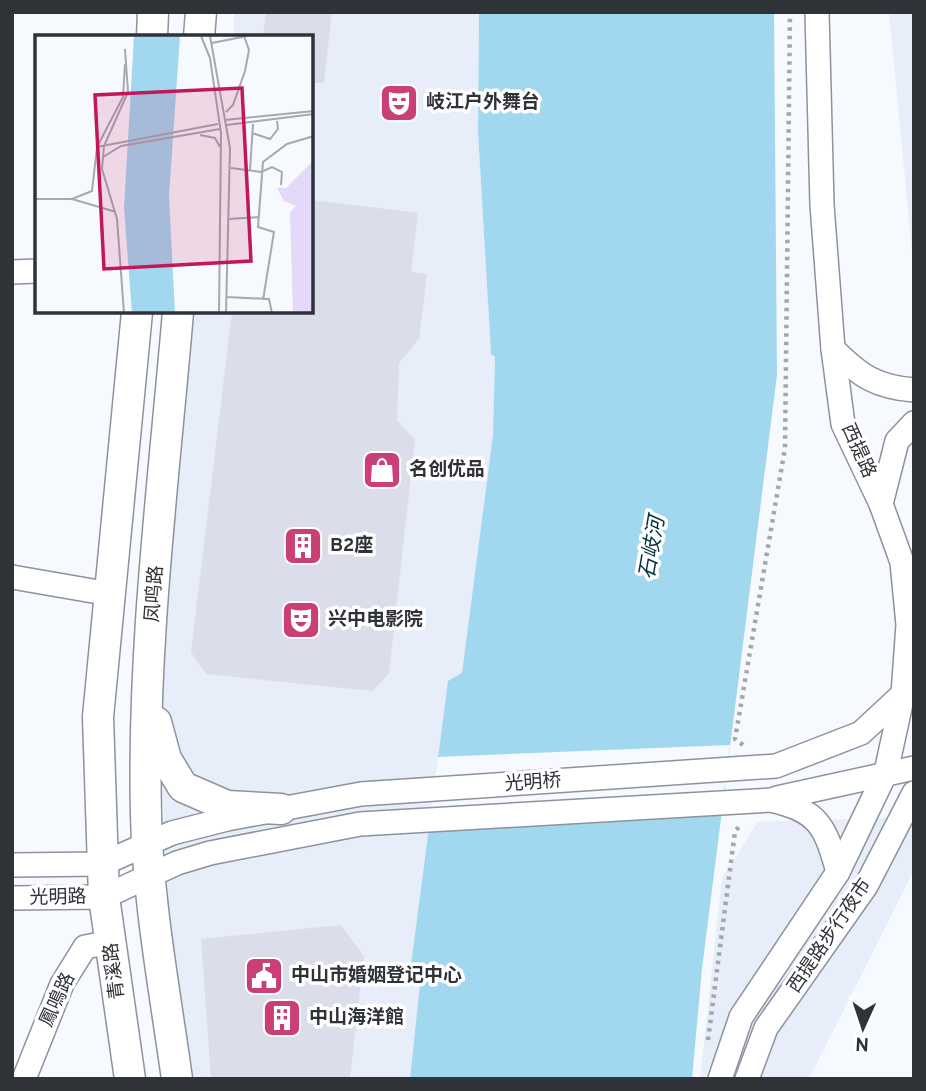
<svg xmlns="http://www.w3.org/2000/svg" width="926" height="1091" viewBox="0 0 926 1091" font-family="Overpass,'Noto Sans SC',sans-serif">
<rect width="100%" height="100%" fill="#f6f9fe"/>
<!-- built -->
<g fill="#e7edf9">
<path d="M234,12H479L478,132L491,354L495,357L493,435L462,674L448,682L428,831L410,972L421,974L410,1079H188L170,943L160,738L182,312H312V37H234Z"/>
<path d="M889,12H914V272Z"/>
<path d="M914,817V870L809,1079H700L722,878L758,822Z"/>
</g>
<!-- water -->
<path fill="#a2d8ef" d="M479,12H774L777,375L702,969L692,1079H410L421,974L410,972L448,681L462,673L493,435L495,357L491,354L478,132Z"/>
<!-- pier -->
<path fill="#f6f9fe" d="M730,745L721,815L428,831L438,757Z"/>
<!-- building -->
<g fill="#dcddeb">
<path d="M266,12H332L324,83H312V37H263Z"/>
<path d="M312,200L418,213L411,272L427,274L419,339L399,363L397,420L415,440L389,673L373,691L206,674L191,652L232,312H312Z"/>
<path d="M341,925L364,956L350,1079H211L201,939Z"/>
</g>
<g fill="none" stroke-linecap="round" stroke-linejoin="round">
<!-- minor casing -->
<g stroke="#8c929e" stroke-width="26">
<g id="minor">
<path d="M12,272L37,271"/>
<path d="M833,349C860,376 876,387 914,390"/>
<path d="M881,504L897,441L914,423"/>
<path d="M12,577L110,594"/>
<path d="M777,798L914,768"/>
<path d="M12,865L102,864L172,833L227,819L361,794L776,766L861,733L903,694"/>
<path d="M12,898L104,897L177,863L210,853L360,824L771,800C819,811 825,826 838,872"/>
<path d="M24,1079L62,984L85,947L111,942"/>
<path d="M720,1079L741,1017L838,872L886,772L903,694L908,625L902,562L881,504L843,424L833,349L822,205L817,12"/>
<path d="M747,1079L766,1028L866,886L914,793"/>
</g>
</g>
<!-- major casing -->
<g stroke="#8c929e" stroke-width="33">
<g id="major">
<path d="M152,37L153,12"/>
<path d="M199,37L201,12"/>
<path d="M156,722L166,759L183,787L227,806L281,809"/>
<path d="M130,1079L104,897L98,717L137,312"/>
<path d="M177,1079C165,992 148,903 146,815C142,648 164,478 178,312"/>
</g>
</g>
<!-- path -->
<g stroke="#a3a6ab" stroke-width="4.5" stroke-dasharray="3.5 5" stroke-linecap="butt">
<path d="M743,745L735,739L785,448L790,12"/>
<path d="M708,1040L735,831L741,825"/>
</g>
<!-- minor -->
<use href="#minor" stroke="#fff" stroke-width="23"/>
<!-- major -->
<use href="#major" stroke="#fff" stroke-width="30"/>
</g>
<!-- icons -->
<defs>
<g id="theatre-square" transform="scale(2.0125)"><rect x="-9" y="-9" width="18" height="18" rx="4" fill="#ca3f76" stroke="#fff"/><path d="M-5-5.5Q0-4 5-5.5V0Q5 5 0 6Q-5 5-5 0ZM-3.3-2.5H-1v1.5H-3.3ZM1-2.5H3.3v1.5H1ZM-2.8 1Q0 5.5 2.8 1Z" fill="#fff"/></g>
<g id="shop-square" transform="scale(2.0125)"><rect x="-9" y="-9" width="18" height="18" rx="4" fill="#ca3f76" stroke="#fff"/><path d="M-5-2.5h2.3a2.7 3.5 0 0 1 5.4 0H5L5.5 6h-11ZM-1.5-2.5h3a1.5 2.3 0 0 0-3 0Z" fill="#fff"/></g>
<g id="building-square" transform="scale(2.0125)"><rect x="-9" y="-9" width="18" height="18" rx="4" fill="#ca3f76" stroke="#fff"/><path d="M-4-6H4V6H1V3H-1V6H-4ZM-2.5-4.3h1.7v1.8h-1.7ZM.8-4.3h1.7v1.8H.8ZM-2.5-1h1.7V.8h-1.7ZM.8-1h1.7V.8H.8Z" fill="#fff"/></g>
<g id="civic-square" transform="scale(2.0125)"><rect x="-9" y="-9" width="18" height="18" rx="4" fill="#ca3f76" stroke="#fff"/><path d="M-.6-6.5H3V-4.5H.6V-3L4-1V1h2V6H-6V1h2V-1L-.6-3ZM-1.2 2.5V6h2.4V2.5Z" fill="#fff"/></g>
</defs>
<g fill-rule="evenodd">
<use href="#theatre-square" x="399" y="103"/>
<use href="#shop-square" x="382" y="470"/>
<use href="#building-square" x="303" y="546"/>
<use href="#theatre-square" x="301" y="620"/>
<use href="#civic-square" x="264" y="976"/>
<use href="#building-square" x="282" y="1018"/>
</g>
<g text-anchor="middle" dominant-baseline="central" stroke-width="7" stroke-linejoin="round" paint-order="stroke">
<!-- poi labels -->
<g font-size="19" font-weight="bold" fill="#2f3237" stroke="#fff" text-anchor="start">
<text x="426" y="103">岐江户外舞台</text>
<text x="409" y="470">名创优品</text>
<text x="330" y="546">B2座</text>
<text x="328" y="620">兴中电影院</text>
<text x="291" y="976">中山市婚姻登记中心</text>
<text x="309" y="1018">中山海洋館</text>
</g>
<!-- street labels -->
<g font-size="19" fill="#2f3237" stroke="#fff">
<text transform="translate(858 451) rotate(66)">西提路</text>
<text transform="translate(155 594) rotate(-86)">凤鸣路</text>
<text transform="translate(533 783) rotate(-4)">光明桥</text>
<text transform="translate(58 898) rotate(-1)">光明路</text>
<text transform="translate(830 936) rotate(-56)">西提路步行夜市</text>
<text transform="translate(115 971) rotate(-97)">青溪路</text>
<text transform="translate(58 1000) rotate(-65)">鳳鳴路</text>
</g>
<!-- water labels -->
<g font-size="21" font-style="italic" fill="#003141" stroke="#fff">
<text transform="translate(653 548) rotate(-80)">石岐河</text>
</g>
</g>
<!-- overview -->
<g transform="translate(35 35)">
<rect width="278" height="278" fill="#f6f9fe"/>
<path d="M278,126V278H258L255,178L261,171L249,166L242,153H251Z" fill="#e4d9f8"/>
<path d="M99,1H145L134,161L140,278H97L89,173Z" fill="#a2d8ef"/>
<path fill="none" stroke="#a6a9ae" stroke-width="2" d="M166,1L175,23L186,98L184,278M175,1L195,113L191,278M177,8L212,1M191,77L198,70L210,36L214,15L209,1M190,85L279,76M192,90L279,79M217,98L235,104L243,94L242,86M165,100L180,103L185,112M62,112L183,89M68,122L86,111L185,94M196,133L226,137L237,132L247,137L246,150M215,135L218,89M0,164H37L57,156L62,112L88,62L90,29M37,164L81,177M193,184L223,182M192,262L234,264L237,278M228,265L239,197L223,192L228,127L252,109L279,101M89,278L82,184L67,134L69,111L93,57L90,14"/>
<path fill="#c2185b" fill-opacity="0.15" stroke="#c2185b" stroke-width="3.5" d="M207,53L216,226L69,234L60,60Z"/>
<rect width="278" height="278" fill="none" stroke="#2f3237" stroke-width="3.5"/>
</g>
<!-- border -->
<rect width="926" height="1091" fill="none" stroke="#2f3237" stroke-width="28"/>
<!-- north arrow -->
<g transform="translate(863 1028) rotate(183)" stroke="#ffffff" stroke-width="5" paint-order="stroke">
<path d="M0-5L12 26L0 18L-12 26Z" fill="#2f3237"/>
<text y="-10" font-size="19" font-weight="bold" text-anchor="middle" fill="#2f3237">N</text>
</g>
</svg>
